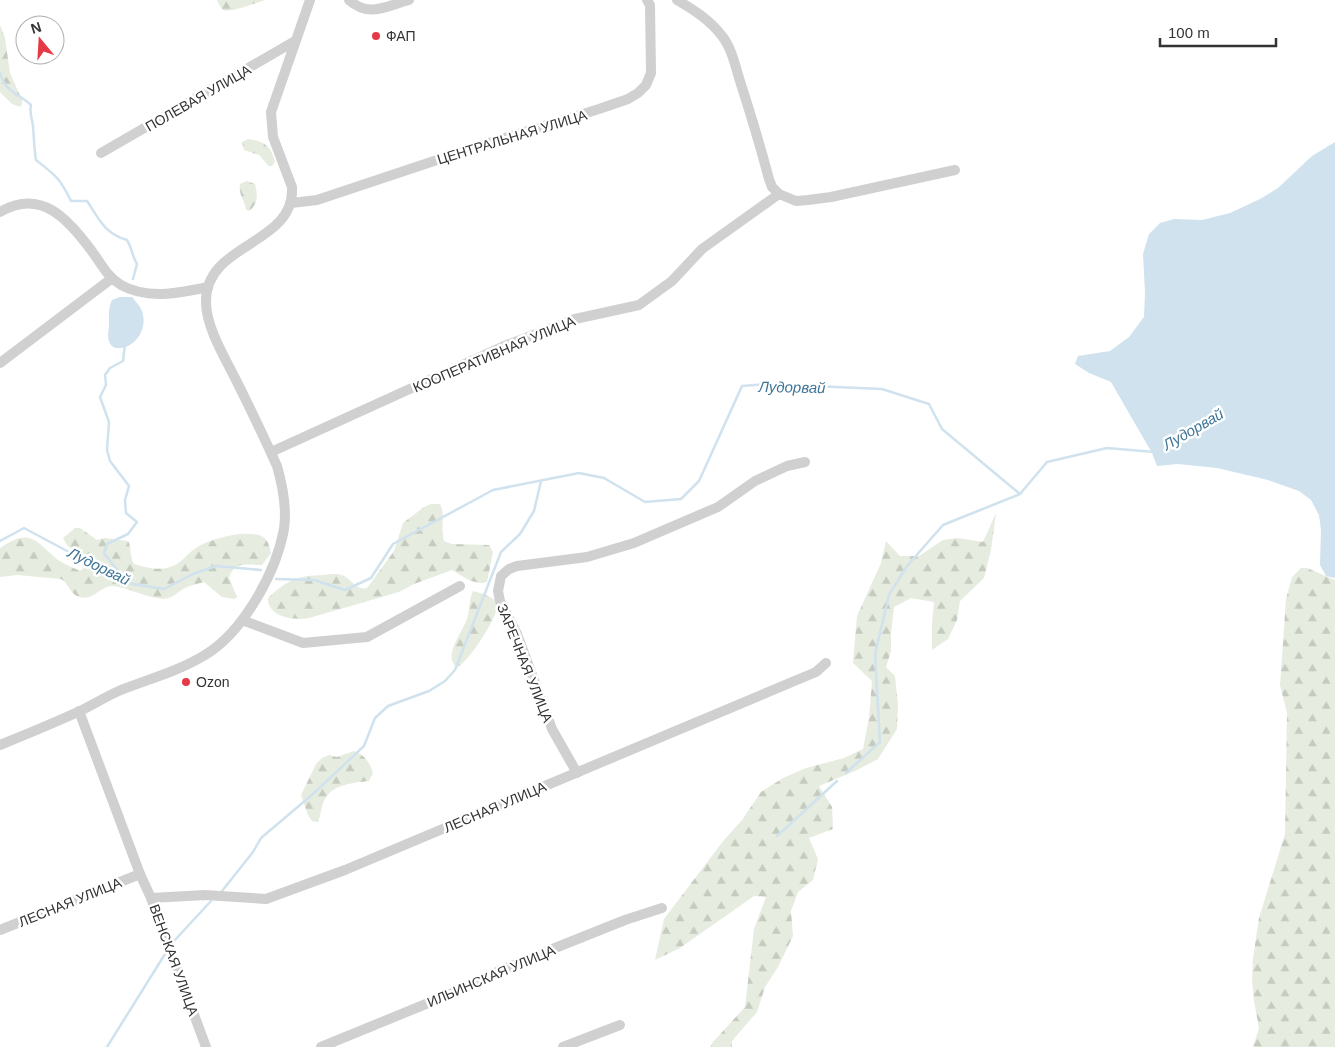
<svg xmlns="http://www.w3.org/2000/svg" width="1335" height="1047" viewBox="0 0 1335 1047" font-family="Helvetica,sans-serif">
<defs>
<pattern id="forest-firs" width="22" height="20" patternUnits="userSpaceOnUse" patternTransform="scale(1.25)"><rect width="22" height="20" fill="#e6ecdf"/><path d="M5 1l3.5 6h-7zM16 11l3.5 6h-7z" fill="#c6cbc0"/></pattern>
</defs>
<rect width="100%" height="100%" fill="#fff"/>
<!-- forest -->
<g fill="url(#forest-firs)">
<path d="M217,0H266C257,2 229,14 223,10C221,8 218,3 217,0Z"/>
<path d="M0,25L5,38L10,73L22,100V104L20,107L12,104L0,92Z"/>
<path d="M248,139C263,141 271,145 275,162L272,166H269L259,155L244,150L242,142Z"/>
<path d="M247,181L255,184C258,196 258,202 250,211L246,210C245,200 238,195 240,184Z"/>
<path d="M431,504H440C446,516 440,528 444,541L452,544L489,545L493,552L487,582C474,586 463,576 452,570L414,584L399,592L309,618C295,621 267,617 268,598C289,579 296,576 324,575C331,574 338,573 344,576C352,580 357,591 367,588L394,551L403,523L424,507Z"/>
<path d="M996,513L991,550L984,578L960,601L957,620L948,639L932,650V623L934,602L911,598L894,607L891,633V651L886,667L895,676L898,705L897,729L878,759L855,771L819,786L832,807L833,829L809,838L818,859L813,880L798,892L791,911L793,936L778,967L765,987L757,1012L732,1041V1047H710L713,1042L745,1007L754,929L766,897L754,896L680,948L655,960L664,919L724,840L742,820L761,792L783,778L806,768L844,758L863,749L869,718L872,681L853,663L857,616L881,563L886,541L900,556H919L943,540L958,538L983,542Z"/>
<path d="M75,528H80L97,540L105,538L128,541C132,548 129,555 134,564C147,568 161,572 175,565C183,561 189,552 196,548C208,539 249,528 263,537C269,541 269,547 271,553L262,565C247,565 234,561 229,578L237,597L234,599L222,597L204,582C198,584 191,585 185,588C180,590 175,596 169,598C154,602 126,586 112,586C99,586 93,603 77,596C69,592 68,582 61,579L17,575L0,577V548C31,527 35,541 58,560C65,564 73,568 80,571L86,566L85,562L67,545L63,538Z"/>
<path d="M1301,568H1307L1335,580V1047H1253L1259,1028L1254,1001L1252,980L1253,958L1259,918L1285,834L1287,713L1280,685L1286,599L1292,577Z"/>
<path d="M473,591C480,593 493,596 497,603C501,613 467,665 457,667C442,657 463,631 467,619C470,610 469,599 473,591Z"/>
<path d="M354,751C364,754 371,764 373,773L369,781C354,783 333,784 325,799C321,806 321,815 318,822L312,821L308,815L301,795L316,764L322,758L329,755L337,757Z"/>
</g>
<!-- water -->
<g fill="#cfe2ee">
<path d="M1335,142V578L1326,576L1320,565L1321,530L1319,515L1311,500L1299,491L1268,480L1217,468L1178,464L1157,466L1152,453L1111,382L1089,373L1075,364L1078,356L1110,351L1129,337L1144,317L1145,293L1143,254L1149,234L1160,223L1174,219L1202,220L1230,213L1260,199L1278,188L1312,156Z"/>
<path d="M120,297H132C135,301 139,305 141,309C149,325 138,346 121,348C117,348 114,349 111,345C107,340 108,333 109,326C109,317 108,309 112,300Z"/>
</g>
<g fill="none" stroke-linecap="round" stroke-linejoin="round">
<!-- stream -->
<g stroke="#cfe2ee" stroke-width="2.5">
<path d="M0,73C6,93 18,93 31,105C29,113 32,118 33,126C34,137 34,148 36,160C55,175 60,178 71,201H87C99,219 105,234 127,240C132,248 132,256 137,264L133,279"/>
<path d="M125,344L123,361L110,368L105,375L106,385L100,397L109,422L107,450L110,461L129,486L125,500L126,513L137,522L128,534L107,544L104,553L127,583"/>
<path d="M0,541L24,528L127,583L164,589L193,574L216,566L261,570"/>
<path d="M276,579L314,580L345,590L371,578L393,544L493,490L579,473L604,478L645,502L681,499L699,481L742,386L767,384L882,389L929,404L942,429L1020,494L1047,462L1107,448L1154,452"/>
<path d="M846,773L880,742L875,654L889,595L907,566L943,525L1020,494"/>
<path d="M777,836L837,781"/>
<path d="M222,891L253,852L261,838L313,794L364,746L375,718L388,706L429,691L445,681L455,670L501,552L520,534L534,511L541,481"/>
<path d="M174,941L211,901"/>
<path d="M107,1047L165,954"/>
</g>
<!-- minor -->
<g stroke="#d0d0d0" stroke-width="10">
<path d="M349,0C369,18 386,6 409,0"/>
<path d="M677,0C694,10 710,20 722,36C731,47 735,64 739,78C750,112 760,145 769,179L772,187L779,194"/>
<path d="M101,153L295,41"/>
<path d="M291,203L317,200L485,144L599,109L628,99L638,93L646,85L651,73L650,5L647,0"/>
<path d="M0,212C41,188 68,219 91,250C101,263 107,277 121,285C148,300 179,293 208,287"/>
<path d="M0,363L111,279"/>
<path d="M271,452L502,347L575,319L639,305L672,281L702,249L779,194L796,201L808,200L831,197L955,170"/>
<path d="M242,620L303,643L367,637L460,586"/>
<path d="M79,711L140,874L151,898L206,1047"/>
<path d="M0,745C27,734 54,723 80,711C94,704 107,696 121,690C149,679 179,671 205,655C243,632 276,573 284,529C287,508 283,487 277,466C264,437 250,408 236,380C225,358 206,327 206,302C205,242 295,246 292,187L273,137L271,112L310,0"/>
<path d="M577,773L552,729L517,634L500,601L498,591L501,576L509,569L517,566L587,557L634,543L718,507L755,481L787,466L805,462"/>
<path d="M151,898L205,895L266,899L345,870L804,677L816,672L826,663"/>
<path d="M0,930L140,874"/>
<path d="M321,1047L460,990L499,971L560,946L625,920L662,908"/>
<path d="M563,1047L620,1025"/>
</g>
</g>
<!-- markers -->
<g fill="#e63946" stroke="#fff" stroke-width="2">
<circle cx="376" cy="36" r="5"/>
<circle cx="186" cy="682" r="5"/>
</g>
<g text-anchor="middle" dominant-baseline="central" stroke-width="5" stroke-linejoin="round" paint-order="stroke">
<!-- poi labels -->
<g font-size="14" fill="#333" stroke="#fff" text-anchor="start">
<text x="386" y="36">ФАП</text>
<text x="196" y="682">Ozon</text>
</g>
<!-- street labels -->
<g font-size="14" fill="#333" stroke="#fff">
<text transform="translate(198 98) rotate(-30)">ПОЛЕВАЯ УЛИЦА</text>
<text transform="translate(512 137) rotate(-17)">ЦЕНТРАЛЬНАЯ УЛИЦА</text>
<text transform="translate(494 354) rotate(-23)">КООПЕРАТИВНАЯ УЛИЦА</text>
<text transform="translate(525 663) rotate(68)">ЗАРЕЧНАЯ УЛИЦА</text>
<text transform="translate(495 807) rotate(-23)">ЛЕСНАЯ УЛИЦА</text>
<text transform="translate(70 902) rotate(-22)">ЛЕСНАЯ УЛИЦА</text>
<text transform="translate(174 960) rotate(70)">ВЕНСКАЯ УЛИЦА</text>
<text transform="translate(491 976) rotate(-23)">ИЛЬИНСКАЯ УЛИЦА</text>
</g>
<!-- water labels -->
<g font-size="15" font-style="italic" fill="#3f7597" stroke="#fff">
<text transform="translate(792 387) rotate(1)">Лудорвай</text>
<text transform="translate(1193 429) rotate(-30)">Лудорвай</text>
<text transform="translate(99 566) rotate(26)">Лудорвай</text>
</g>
</g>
<!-- north arrow -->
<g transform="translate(40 40) rotate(342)"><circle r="24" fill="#ffffff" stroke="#adadad"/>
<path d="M0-4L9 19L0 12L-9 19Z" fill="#e63946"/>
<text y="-8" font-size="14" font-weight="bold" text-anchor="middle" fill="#333333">N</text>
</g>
<!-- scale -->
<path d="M1160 38v8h116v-8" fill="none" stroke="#333333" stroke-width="2.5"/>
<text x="1168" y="38" font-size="15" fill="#333333" stroke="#ffffff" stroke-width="4" paint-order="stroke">100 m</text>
</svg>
